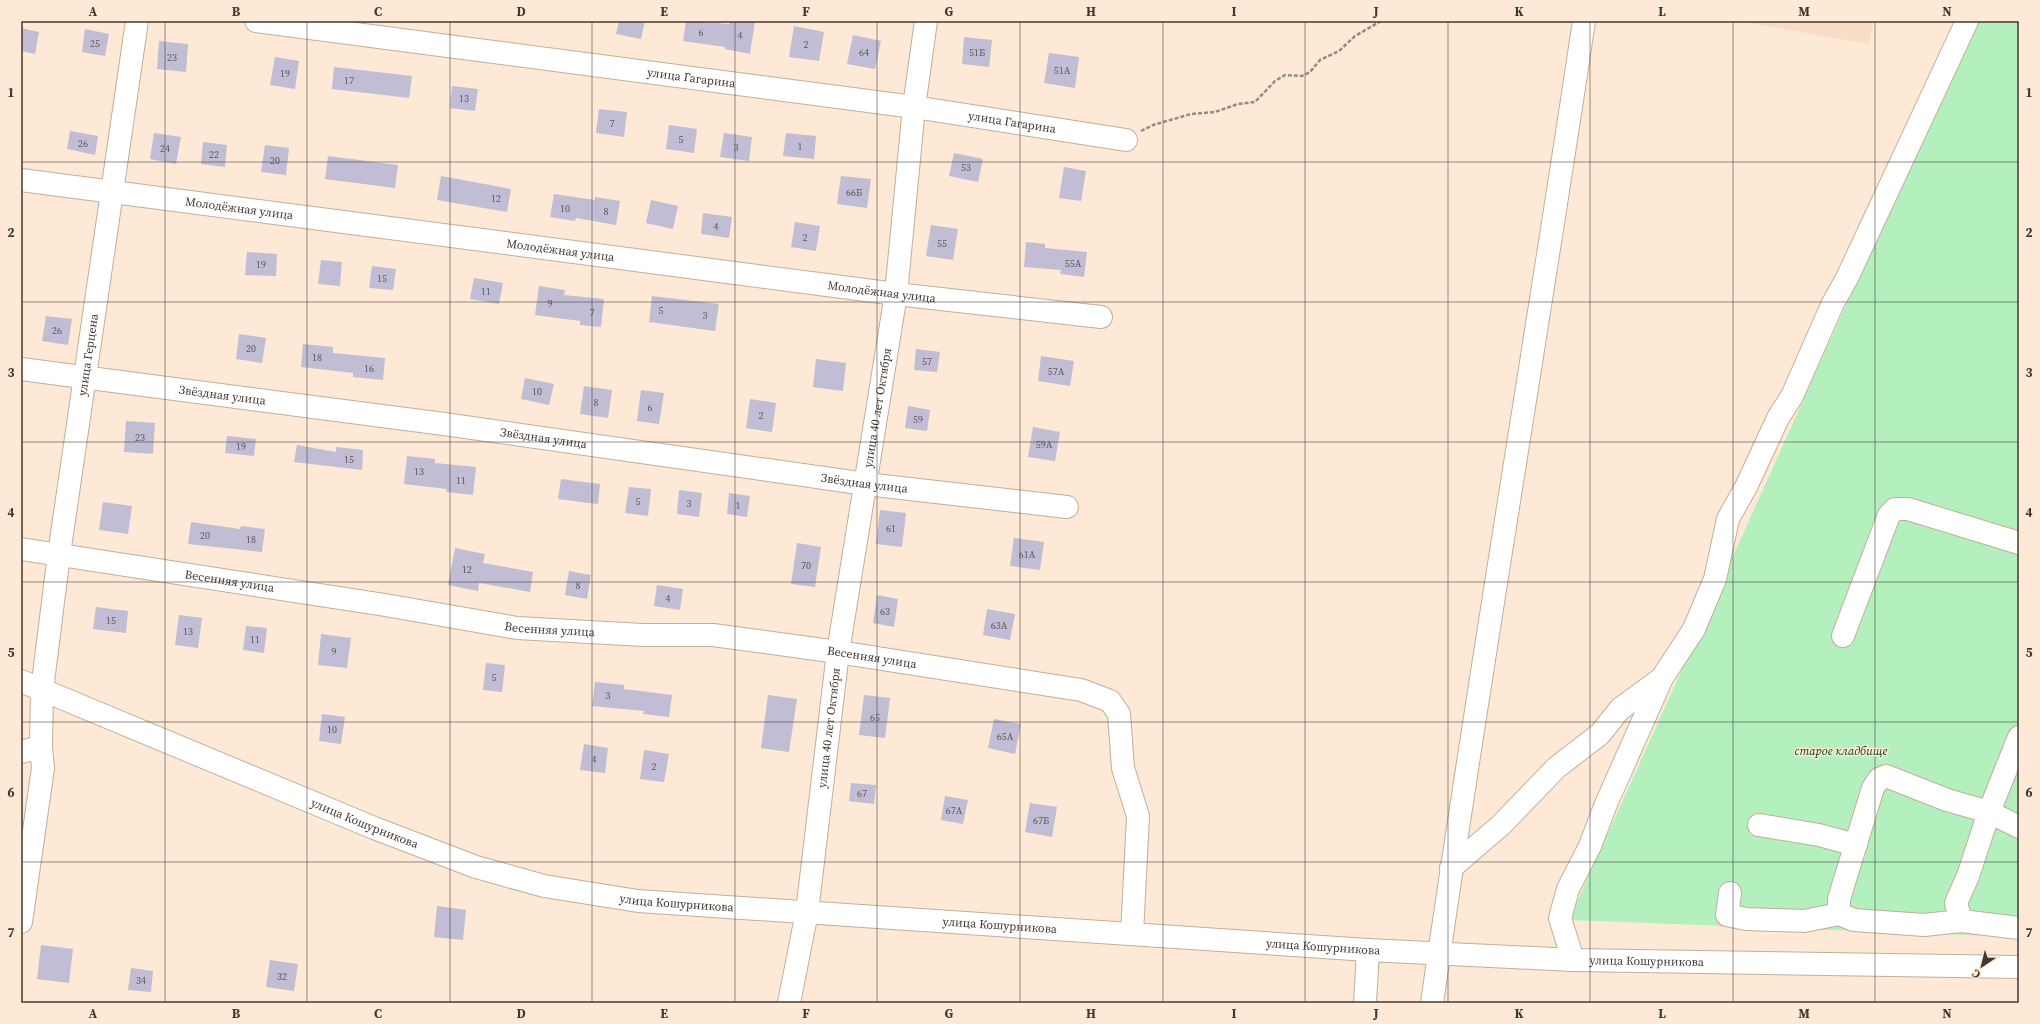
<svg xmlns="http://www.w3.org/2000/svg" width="2040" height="1024" viewBox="0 0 2040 1024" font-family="'Source Serif 4',serif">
<rect width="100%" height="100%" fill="#fde9d6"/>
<!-- built -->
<path fill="#f7ddc5" d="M1739,21H1873L1869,44Z"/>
<!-- green -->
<path fill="#b3f0be" d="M1974,21H2019V937L1569,920Z"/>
<!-- building -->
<g fill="#c0bdd4">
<path d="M619,21H645L641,39L616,34Z"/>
<path d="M686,21L729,24L730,21H755L750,54L725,49V47L683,41Z"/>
<path d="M794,26L824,32L819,61L789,57Z"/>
<path d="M21,28L39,32L35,54L21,51Z"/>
<path d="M85,29L109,34L105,56L82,52Z"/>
<path d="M853,35L881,41L875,69L847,64Z"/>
<path d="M964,37L992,40L989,67L962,64Z"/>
<path d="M159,41L188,44L186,72L157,69Z"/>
<path d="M1049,53L1079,57L1075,88L1044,83Z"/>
<path d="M275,57L299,61L295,89L270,85Z"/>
<path d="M334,67L412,76L409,98L332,89Z"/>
<path d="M452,86L478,89L475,111L450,108Z"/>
<path d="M599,109L627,112L624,137L596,133Z"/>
<path d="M669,125L697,129L694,153L666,149Z"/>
<path d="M70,131L98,136L95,155L67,149Z"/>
<path d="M154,133L181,137L176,164L150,159Z"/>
<path d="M724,133L752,137L749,161L720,157Z"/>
<path d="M786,133L816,136L814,159L783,156Z"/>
<path d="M203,142L227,145L225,167L201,164Z"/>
<path d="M265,145L289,148L286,175L261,172Z"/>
<path d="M954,153L983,159L978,182L949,176Z"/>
<path d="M328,156L398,165L395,188L325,179Z"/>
<path d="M1064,167L1086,171L1081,201L1059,198Z"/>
<path d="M441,176L511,189L507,212L437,200Z"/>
<path d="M841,176L871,179L867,208L837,204Z"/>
<path d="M554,194L595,200V197L620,201L616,225L576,218L575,221L550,217Z"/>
<path d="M651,200L678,206L673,229L646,223Z"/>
<path d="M703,213L732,217L729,238L701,234Z"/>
<path d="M795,222L820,226L816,251L791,247Z"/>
<path d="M931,225L958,229L953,260L926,256Z"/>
<path d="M1026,242L1045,244V248L1087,252L1084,277L1060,274L1061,270L1024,267Z"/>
<path d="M247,252L277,254L276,276L245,275Z"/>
<path d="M321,260L342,262L340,286L318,284Z"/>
<path d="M372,266L396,269L393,290L369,288Z"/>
<path d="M474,278L503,283L499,304L470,299Z"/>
<path d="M539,286L565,290L564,295L604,299L601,327L580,325V321L535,315Z"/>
<path d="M652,296L719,304L715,331L649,322Z"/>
<path d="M46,316L72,319L68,345L42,341Z"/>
<path d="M239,334L266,338L262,363L236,359Z"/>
<path d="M303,344L333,347V353L385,358L383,380L353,377V373L301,367Z"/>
<path d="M916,349L940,352L937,372L914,370Z"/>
<path d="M1041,356L1074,361L1070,386L1038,381Z"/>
<path d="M816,359L846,363L843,391L813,387Z"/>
<path d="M525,378L554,384L549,405L521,399Z"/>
<path d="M584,386L612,390L608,418L580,414Z"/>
<path d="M641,390L664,393L659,424L637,421Z"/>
<path d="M750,399L776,403L772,432L746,428Z"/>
<path d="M908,406L930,410L927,431L905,428Z"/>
<path d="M126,421L155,423L153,454L124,452Z"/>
<path d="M1033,427L1060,432L1055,461L1028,457Z"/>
<path d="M227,436L256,439L254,456L225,453Z"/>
<path d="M297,445L336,452V447L363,450L362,470L294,462Z"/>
<path d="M407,456L435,459V463L476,467L473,495L446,492L447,489L404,484Z"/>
<path d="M561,479L600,484L598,504L558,499Z"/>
<path d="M629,487L651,489L648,516L625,513Z"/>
<path d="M679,490L702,493L699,517L677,514Z"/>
<path d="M729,493L750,496L747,517L727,514Z"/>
<path d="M103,502L132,506L128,534L99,530Z"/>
<path d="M880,510L906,513L902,547L876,544Z"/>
<path d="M191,522L240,529L241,526L265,529L262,552L188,544Z"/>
<path d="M1014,538L1044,542L1040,570L1010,566Z"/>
<path d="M797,543L821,547L815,587L791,584Z"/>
<path d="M455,548L485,554L483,563L533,572L530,592L479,583L478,591L448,585Z"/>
<path d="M569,571L591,575L587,599L565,595Z"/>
<path d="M657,585L683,589L680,610L654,606Z"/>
<path d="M877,595L898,599L894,627L873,623Z"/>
<path d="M96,607L128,611L126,633L93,629Z"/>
<path d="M987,609L1015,614L1010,640L983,635Z"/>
<path d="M179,615L202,618L198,648L175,645Z"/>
<path d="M246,626L267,628L264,653L243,650Z"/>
<path d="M321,634L351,638L347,668L318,665Z"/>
<path d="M486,663L505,665L502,692L483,690Z"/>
<path d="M595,682L624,685V689L672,695L669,717L643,714L644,711L592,706Z"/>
<path d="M768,695L797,699L789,752L761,748Z"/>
<path d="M864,695L890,698L885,738L859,735Z"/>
<path d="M322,714L345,717L341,744L319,741Z"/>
<path d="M994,719L1021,724L1015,754L988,748Z"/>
<path d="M584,744L608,748L605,773L580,770Z"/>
<path d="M644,750L669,754L664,782L640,779Z"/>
<path d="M851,783L876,785L874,804L849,801Z"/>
<path d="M945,796L968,800L963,824L941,820Z"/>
<path d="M1030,803L1057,807L1052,837L1025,832Z"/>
<path d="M437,906L466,910L463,940L434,937Z"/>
<path d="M41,945L73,949L69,983L37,979Z"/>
<path d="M270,960L298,964L294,991L266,987Z"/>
<path d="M131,968L153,971L151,992L128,990Z"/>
</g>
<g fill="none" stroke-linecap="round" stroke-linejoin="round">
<!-- minor casing -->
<g stroke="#c1ae9c" stroke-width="24">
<g id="minor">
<path id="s1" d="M256,21L914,107L1126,140"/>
<path id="s2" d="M21,180L896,294L1101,317"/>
<path id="s3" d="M21,369L444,424L866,484L1067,507"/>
<path id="s4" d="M21,549L385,605L517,628L643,635H713L838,652L1081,690L1110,701L1119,714L1123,768L1138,816L1132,934"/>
<path d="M1843,636L1889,515L1895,509H1908L2019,543"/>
<path d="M21,752L41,747"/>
<path d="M1759,825L1819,835L1856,845"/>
<path d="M1451,868L1501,825L1556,768L1600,734L1620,709L1661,679"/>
<path d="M1730,893L1727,915L1746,919L1804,921L1839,914L1854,920L1924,925L1961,921L2019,928"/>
<path d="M1839,914V899L1873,788L1879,779L1886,776L1947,800L1989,812L2019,827"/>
<path d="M1961,921L1956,903L1968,876L1989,812L2019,737"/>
<path id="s5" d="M21,922L43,768L41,747L42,690L59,554L137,21"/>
<path d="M1573,960L1560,918L1568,889L1590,846L1606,804L1662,678L1694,629L1715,579L1728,519L1747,485L1778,418L1792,396L1833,303L1847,278L1967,21"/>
<path id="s6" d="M789,1003L807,912L838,652L896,294L914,107L926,21"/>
<path d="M1365,1003L1368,950"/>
<path d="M1432,1003C1479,675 1535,349 1584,21"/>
</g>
</g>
<!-- major casing -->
<g stroke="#c1ae9c" stroke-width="24">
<g id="major">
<path id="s7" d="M21,681L374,828L476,867L544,886L638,901L1368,950L1573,960L2019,967"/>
</g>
</g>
<!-- path -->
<path stroke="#988b7e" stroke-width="2.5" stroke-dasharray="4 2" stroke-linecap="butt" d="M1141,131L1153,125L1191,114L1215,112L1238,104L1255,102L1275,81L1285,75L1302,76L1310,72L1320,60L1339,51L1355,36L1381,21"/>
<!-- minor -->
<use href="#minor" stroke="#fff" stroke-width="22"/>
<!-- major -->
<use href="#major" stroke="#fff" stroke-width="22"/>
</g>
<!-- grid -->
<path fill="none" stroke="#403831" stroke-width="1" stroke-opacity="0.55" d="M165,21V1003M307,21V1003M450,21V1003M592,21V1003M735,21V1003M877,21V1003M1020,21V1003M1163,21V1003M1305,21V1003M1448,21V1003M1590,21V1003M1733,21V1003M1875,21V1003M21,162H2019M21,302H2019M21,442H2019M21,582H2019M21,722H2019M21,862H2019"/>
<g text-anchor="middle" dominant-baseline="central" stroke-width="3" stroke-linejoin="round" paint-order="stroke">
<!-- number labels -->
<g font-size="10" fill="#60595a">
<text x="701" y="32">6</text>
<text x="740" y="35">4</text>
<text x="95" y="43">25</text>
<text x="806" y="44">2</text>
<text x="864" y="52">64</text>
<text x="977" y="52">51Б</text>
<text x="172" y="57">23</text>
<text x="1062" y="70">51А</text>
<text x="285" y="73">19</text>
<text x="349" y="80">17</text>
<text x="464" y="98">13</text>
<text x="612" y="123">7</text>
<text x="681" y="139">5</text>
<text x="83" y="143">26</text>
<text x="800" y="146">1</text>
<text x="736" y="147">3</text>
<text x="165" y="148">24</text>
<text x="214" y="154">22</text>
<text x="275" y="160">20</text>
<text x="966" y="167">53</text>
<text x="854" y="192">66Б</text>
<text x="496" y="198">12</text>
<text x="565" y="208">10</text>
<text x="606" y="211">8</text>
<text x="716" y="226">4</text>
<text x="805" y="237">2</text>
<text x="942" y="243">55</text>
<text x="1073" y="263">55А</text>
<text x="261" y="264">19</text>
<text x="382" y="278">15</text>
<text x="486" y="291">11</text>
<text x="550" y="303">9</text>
<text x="661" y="310">5</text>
<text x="592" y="312">7</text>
<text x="705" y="315">3</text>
<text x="57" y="330">26</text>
<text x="251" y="348">20</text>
<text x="317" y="357">18</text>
<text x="927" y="361">57</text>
<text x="369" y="368">16</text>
<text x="1056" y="371">57А</text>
<text x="537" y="391">10</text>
<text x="596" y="402">8</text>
<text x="650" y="407">6</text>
<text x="761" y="415">2</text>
<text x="918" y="419">59</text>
<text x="140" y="437">23</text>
<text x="1044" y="444">59А</text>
<text x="241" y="446">19</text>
<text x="349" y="459">15</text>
<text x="419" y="471">13</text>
<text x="461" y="480">11</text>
<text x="638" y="501">5</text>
<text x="689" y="503">3</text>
<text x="738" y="505">1</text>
<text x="891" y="528">61</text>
<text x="205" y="535">20</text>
<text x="251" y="539">18</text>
<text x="1027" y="554">61А</text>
<text x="806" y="565">70</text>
<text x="467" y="569">12</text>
<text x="578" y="585">8</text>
<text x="668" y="598">4</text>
<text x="885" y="611">63</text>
<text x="111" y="620">15</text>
<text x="999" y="625">63А</text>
<text x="188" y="631">13</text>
<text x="255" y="639">11</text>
<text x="334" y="651">9</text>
<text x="494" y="677">5</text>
<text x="608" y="695">3</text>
<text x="875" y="717">65</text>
<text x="332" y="729">10</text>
<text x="1005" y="736">65А</text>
<text x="594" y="759">4</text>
<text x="654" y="766">2</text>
<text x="862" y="793">67</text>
<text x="954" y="810">67А</text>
<text x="1041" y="820">67Б</text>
<text x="282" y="976">32</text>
<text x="141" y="980">34</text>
</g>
<!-- street labels -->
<g font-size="12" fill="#403831" stroke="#fde9d6">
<text stroke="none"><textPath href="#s1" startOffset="439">улица Гагарина</textPath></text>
<text stroke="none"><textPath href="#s1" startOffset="763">улица Гагарина</textPath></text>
<text stroke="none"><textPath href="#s2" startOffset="220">Молодёжная улица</textPath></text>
<text stroke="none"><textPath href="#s2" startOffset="544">Молодёжная улица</textPath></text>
<text stroke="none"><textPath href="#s2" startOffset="868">Молодёжная улица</textPath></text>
<text stroke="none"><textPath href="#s5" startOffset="572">улица Герцена</textPath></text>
<text stroke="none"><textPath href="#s3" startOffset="203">Звёздная улица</textPath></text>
<text stroke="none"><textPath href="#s6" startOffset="602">улица 40 лет Октября</textPath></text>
<text stroke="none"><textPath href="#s3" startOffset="527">Звёздная улица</textPath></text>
<text stroke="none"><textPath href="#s3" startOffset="851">Звёздная улица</textPath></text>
<text stroke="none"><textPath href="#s4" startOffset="211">Весенняя улица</textPath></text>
<text stroke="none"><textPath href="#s4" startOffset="535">Весенняя улица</textPath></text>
<text stroke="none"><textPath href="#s4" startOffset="859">Весенняя улица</textPath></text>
<text stroke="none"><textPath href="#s6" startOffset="278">улица 40 лет Октября</textPath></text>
<text stroke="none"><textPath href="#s7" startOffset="372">улица Кошурникова</textPath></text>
<text stroke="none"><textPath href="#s7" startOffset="696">улица Кошурникова</textPath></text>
<text stroke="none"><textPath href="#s7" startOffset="1020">улица Кошурникова</textPath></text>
<text stroke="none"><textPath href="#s7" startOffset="1344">улица Кошурникова</textPath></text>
<text stroke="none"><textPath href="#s7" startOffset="1668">улица Кошурникова</textPath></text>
</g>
<!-- park labels -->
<g font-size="12" font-style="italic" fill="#00481c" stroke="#fde9d6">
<text x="1841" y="751">старое кладбище</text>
</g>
</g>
<!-- border -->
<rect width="2040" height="1024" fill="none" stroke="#fde9d6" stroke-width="44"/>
<!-- north arrow -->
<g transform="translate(1982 966) rotate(215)" stroke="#fde9d6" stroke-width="3" paint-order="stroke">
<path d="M0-3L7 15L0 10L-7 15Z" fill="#403831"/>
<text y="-6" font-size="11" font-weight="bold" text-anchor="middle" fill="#403831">С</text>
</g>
<rect x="22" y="22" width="1996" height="980" fill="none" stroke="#403831" stroke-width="1.5"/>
<g font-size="13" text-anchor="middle" font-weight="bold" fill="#403831">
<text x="93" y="16">A</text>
<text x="236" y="16">B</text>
<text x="378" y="16">C</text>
<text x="521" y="16">D</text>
<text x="664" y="16">E</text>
<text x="806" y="16">F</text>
<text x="949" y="16">G</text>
<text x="1091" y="16">H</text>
<text x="1234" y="16">I</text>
<text x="1376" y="16">J</text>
<text x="1519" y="16">K</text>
<text x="1662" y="16">L</text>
<text x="1804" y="16">M</text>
<text x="1947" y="16">N</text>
<text x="11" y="97">1</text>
<text x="2029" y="97">1</text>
<text x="11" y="237">2</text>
<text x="2029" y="237">2</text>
<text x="11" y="377">3</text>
<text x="2029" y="377">3</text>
<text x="11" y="517">4</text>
<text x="2029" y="517">4</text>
<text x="11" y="657">5</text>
<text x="2029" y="657">5</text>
<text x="11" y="797">6</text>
<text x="2029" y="797">6</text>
<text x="11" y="937">7</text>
<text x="2029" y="937">7</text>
<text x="93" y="1018">A</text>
<text x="236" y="1018">B</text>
<text x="378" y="1018">C</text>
<text x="521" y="1018">D</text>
<text x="664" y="1018">E</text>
<text x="806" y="1018">F</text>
<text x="949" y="1018">G</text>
<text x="1091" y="1018">H</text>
<text x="1234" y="1018">I</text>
<text x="1376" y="1018">J</text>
<text x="1519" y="1018">K</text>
<text x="1662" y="1018">L</text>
<text x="1804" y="1018">M</text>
<text x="1947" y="1018">N</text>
</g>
</svg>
